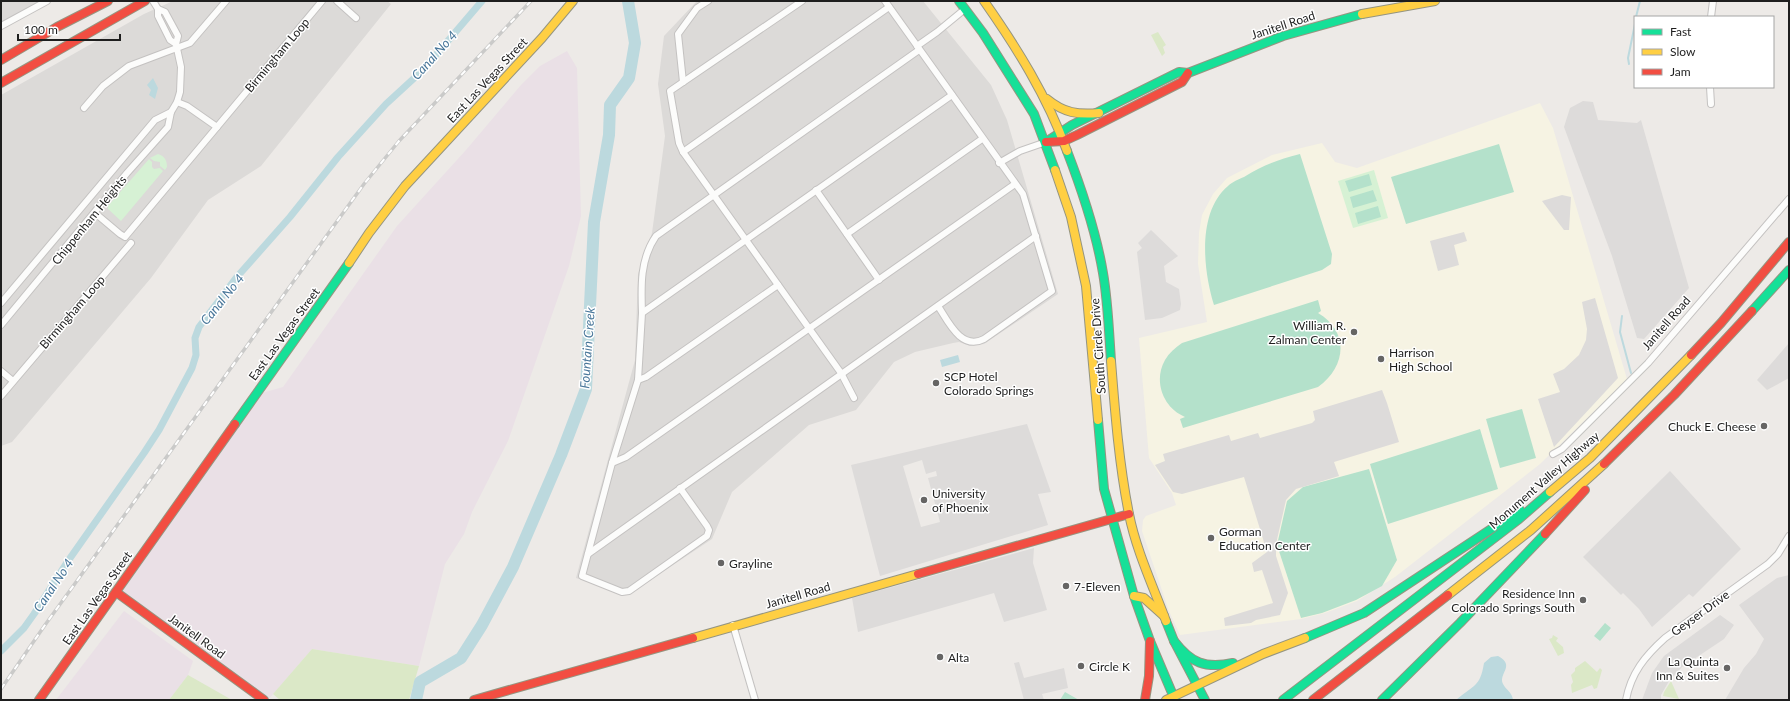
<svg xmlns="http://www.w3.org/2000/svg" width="1790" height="701" viewBox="0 0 1790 701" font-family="Lato,sans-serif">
<rect width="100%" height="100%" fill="#edeae7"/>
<!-- residential -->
<g fill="#dcdad8">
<path d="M1,1H47L1,26Z"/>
<path d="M173,1H387L391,4L261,166L208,200L151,278L12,442L1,446V95L144,14Z"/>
<path d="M697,1H923L991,85L1007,120L1058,294L984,344L970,346L959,342L953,343L915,352L894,362L856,410L809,425L732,492L712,539L628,595L576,578L635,360L638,274L652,233L665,136L658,84L664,36Z"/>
</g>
<!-- industrial -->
<g fill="#eae0e6">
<path d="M567,51L577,68L581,216L569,266L508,441L472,512L464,534L445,564L419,666L312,649L268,700H264L116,592L255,395L283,387L397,226L466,150L521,85L540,66Z"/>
<path d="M124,611L193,661L188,675L169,700H56Z"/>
</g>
<!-- education -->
<path fill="#f6f3e3" d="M1540,103L1553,128L1627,379L1540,464L1395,577L1357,601L1325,613L1301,619L1180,635L1169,611L1142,531L1143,520L1146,516L1176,505L1172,493L1149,458L1139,338L1207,322L1198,264L1199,233L1202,215L1213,194L1227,178L1272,155L1322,143L1335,162L1357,168Z"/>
<!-- grass -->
<g fill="#dbe8c7">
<path d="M1158,32L1166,45L1163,47L1165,53L1162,56L1151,35Z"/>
<path d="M1553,635L1558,638L1556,641L1563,647L1564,653L1558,656L1549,639L1552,638Z"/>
<path d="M312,649L419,666L409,700H280L273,694Z"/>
<path d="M1585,661L1597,672L1600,668L1602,670L1597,688L1594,689L1592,685L1572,693L1571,685L1573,682L1571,675L1575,671V668Z"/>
<path d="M188,675L232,700H169Z"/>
<path d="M1671,681L1679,699L1663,696L1664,692Z"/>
</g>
<!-- park -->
<g fill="#d6f1d4">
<path d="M158,154C165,156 167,161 167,167L165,170L160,166V162L154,161L150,158Z"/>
<path d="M149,159L152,162V167L154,169L160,168L163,171L121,221L108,209V206Z"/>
<path d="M1374,170L1388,218L1353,228L1338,181Z"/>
</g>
<!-- pitch -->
<g fill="#b4e1cb">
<path d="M1499,144L1514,192L1406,224L1391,177Z"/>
<path d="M1300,154L1332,254L1331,264L1322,270L1214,305C1203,270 1197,212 1228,186C1232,182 1239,179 1244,177C1264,165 1277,160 1300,154Z"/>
<path d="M1369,174L1372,185L1349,192L1345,181Z"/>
<path d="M1373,190L1377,201L1353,208L1350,197Z"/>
<path d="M1378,206L1381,217L1358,224L1355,213Z"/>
<path d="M1318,300L1321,311L1318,313C1350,332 1346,367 1318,387L1183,428L1180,419L1185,417C1163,408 1153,381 1165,360C1169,353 1175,348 1182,343Z"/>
<path d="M1522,409L1536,458L1500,468L1486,419Z"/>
<path d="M1480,429L1498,489L1388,524L1370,464Z"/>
<path d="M1369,469L1397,560L1382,586L1356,600L1322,613L1301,618L1277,545L1287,501L1303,487Z"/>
<path d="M1605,623L1611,628L1600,641L1594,636Z"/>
<path d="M1065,692L1079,700H1060Z"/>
</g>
<!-- parking -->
<g fill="#dddbda" fill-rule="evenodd">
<path d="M1583,101L1593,102L1598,120L1637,123L1641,120L1689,288L1644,339L1637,338L1612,256L1564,127L1570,108Z"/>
<path d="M1562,195L1571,197L1569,230H1564L1542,201Z"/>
<path d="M1151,230L1178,256L1164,266L1166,282L1179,289L1181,304L1180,310L1162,318L1145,320L1137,252L1142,248L1138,243Z"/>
<path d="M1464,232L1467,241L1454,245L1459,265L1438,271L1430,241Z"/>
<path d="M1595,298L1618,378L1554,447L1538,399L1560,392L1553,374L1564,369L1579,355L1586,340L1587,329L1582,302Z"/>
<path d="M1789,343V378L1767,390L1757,380Z"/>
<path d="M1382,390L1387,403L1399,442L1334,462L1339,476L1296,489L1286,500L1276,544V556L1288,593L1280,615L1256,620L1251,623L1225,626L1224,618L1273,603L1262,570L1254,572L1252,563L1267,552L1244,477L1182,494L1173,492L1155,465L1165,461L1163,454L1229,435L1231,441L1258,433L1260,438L1312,423L1315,420L1313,411Z"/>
<path d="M1027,424L1051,492L1038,494L1048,525L880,576L851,465ZM922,460L926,474L936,471L937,476L928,478L940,522L921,527L903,466Z"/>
<path d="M1670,471L1741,549L1693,597L1689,594L1652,627L1639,609L1623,593L1621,595L1583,557Z"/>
<path d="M1034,548L1033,563L1047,610L1004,622L994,593L858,632L852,598Z"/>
<path d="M1789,575V700H1725L1744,668L1756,654L1764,639L1739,605L1777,578Z"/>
<path d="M1720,615L1734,625L1724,639L1682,667L1669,681L1661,695V700H1642L1652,673L1664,656Z"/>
<path d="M1019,662L1024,678L1064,668L1068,688L1042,694L1044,700H1024L1014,663Z"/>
</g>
<!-- water -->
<g fill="#bcd9de">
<path d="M153,78L158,88L155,99L149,95L151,90L147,85Z"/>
<path d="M958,355L960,362L942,367L940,360Z"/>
<path d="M1498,656C1516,666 1498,673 1503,684C1506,690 1512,692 1513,700H1456C1473,685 1480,688 1484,663L1491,657Z"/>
</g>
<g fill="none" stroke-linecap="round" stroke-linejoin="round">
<!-- stream -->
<g stroke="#bcd9de" stroke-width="2">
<path d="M1636,17L1640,1"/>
<path d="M1629,64L1628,58L1635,24"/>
<path d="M1622,316L1620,332L1631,373"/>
</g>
<!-- canal -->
<path stroke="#bcd9de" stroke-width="7" d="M1,651L24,628L34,614L68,561L144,453L159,430L192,368L196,355L195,338L199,327L236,278L290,217L338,157L386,104L423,70L482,1"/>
<!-- river -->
<path stroke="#bcd9de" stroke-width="12" d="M416,700L420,682L461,658L482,625L513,567L561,455L586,389L594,222L609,135L610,105L629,78L635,43L628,1"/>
<!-- street casing -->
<g stroke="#c4c2c1" stroke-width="8">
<g id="street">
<path d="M153,1L158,9V16L170,40L176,44"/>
<path d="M337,1L356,18"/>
<path d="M802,1L670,91L679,143L683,152L841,373L854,398"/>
<path d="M885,1L1023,194L1052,291L984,339C961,351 948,321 938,306"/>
<path d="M1711,17L1713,1"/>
<path d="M1,26L47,1"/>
<path d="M917,46L937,32L965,9"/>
<path d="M683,82L678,34L697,8L708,1"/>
<path d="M1710,87L1711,104"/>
<path d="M177,102L187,106L217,127L322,1"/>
<path d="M84,108L103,86L129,66L190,43L226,1"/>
<path d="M683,152L889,7"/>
<path d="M999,163L1020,151L1046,142"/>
<path d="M816,190L879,280"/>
<path d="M95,213L120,234L125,237L217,127"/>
<path d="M847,234L982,139"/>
<path d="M1,303L155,120L171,112"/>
<path d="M642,313C641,286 640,259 656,236L919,50"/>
<path d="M1,325L127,173L168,127L171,112L177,102L180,92L181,67L176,44L178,36L165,12L158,9"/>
<path d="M1,371L13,381"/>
<path d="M638,380L646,377L778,285"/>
<path d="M1,396L131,243"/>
<path d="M1553,454L1562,449L1648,363L1789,199"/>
<path d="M612,463L626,457L1015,184"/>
<path d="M680,488L707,526L709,530L707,536L629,591L622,592L582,576L612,463L638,380L642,313L952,95"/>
<path d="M588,554L1036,236"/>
<path d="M733,625L755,700"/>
<path d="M1626,700C1631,673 1645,656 1665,638L1768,564L1778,554L1789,536"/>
</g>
</g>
<!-- fast casing -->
<g stroke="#959580" stroke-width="10">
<g id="fast">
<path d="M959,1L983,33L1034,114L1055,170"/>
<path d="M1046,142L1072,125L1179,72L1188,73L1283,36L1362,14"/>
<path d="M1067,151C1082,190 1096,231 1103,273C1108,302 1109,332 1111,361"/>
<path d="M1752,311L1789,270"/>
<path d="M1098,420L1104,489L1134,596L1150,641L1175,700"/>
<path d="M235,424L349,263"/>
<path d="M1166,621L1174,641L1205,700"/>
<path d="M1305,638L1364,613L1520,510"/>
<path d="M1174,641C1191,663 1205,669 1233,663"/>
<path d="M1283,700L1519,519L1550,492"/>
<path d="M1382,700L1460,623L1545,534"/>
</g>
</g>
<!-- slow casing -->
<g stroke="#959580" stroke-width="10">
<g id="slow">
<path d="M984,1C1017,48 1047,96 1067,151"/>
<path d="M1362,14L1435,1"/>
<path d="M1047,99C1064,113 1078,115 1099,113"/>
<path d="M1055,170L1071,217L1086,286L1098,420"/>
<path d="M349,263L369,233L405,186L542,38L573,1"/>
<path d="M1111,361C1115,412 1119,464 1129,514C1136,550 1153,586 1166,621"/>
<path d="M1550,492L1590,458L1691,355"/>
<path d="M1448,595L1531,530L1604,464"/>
<path d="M1134,596L1144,598L1164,616"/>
<path d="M693,638L918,574"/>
<path d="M1166,700L1263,654L1305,638"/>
</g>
</g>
<!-- jam casing -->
<g stroke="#959580" stroke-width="10">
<g id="jam">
<path d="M1,60L57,27L108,1"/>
<path d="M1,83L145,1"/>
<path d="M1046,142L1064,141L1077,135L1182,82L1188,73"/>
<path d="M1691,355L1721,323L1789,242"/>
<path d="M1604,464L1674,395L1752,311"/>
<path d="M1545,534L1585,490"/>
<path d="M918,574L1129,514"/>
<path d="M116,592L264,700"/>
<path d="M39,700L235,424"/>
<path d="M474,700L693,638"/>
<path d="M1145,700L1149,676L1150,641"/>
<path d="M1313,700L1448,595"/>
</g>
</g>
<!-- street -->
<use href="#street" stroke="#fcfcfb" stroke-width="6"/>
<!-- fast -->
<use href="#fast" stroke="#16e098" stroke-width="8"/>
<!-- slow -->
<use href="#slow" stroke="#ffcf43" stroke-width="8"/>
<!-- jam -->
<use href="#jam" stroke="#f24e42" stroke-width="8"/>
<!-- rail casing -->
<g stroke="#cacac9" stroke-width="3.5">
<path id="rail" d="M1,689L45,625L364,184L399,141L531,1"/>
</g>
<!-- rail -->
<use href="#rail" stroke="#fff" stroke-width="2" stroke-dasharray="6" stroke-linecap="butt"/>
</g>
<!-- markers -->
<g fill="#666564" stroke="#fff" stroke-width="1.5">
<circle cx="1354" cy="332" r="4"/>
<circle cx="1381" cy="359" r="4"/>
<circle cx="936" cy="383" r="4"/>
<circle cx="1764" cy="426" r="4"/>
<circle cx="924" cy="500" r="4"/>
<circle cx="1211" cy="538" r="4"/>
<circle cx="721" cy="563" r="4"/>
<circle cx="1066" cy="586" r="4"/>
<circle cx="1583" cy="600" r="4"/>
<circle cx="940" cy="657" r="4"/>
<circle cx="1081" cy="666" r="4"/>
<circle cx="1727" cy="668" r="4"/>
</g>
<g text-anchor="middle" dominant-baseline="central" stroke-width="3" stroke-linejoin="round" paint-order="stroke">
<!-- street labels -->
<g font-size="12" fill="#1e1e1e" stroke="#fff">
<text transform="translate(1283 25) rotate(-18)">Janitell Road</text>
<text transform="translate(277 55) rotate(-50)">Birmingham Loop</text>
<text transform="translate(487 80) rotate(-47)">East Las Vegas Street</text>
<text transform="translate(89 220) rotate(-51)">Chippenham Heights</text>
<text transform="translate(72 312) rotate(-49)">Birmingham Loop</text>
<text transform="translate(1666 323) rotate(-49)">Janitell Road</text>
<text transform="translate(284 334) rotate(-54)">East Las Vegas Street</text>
<text transform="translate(1098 346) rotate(-94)">South Circle Drive</text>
<text transform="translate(1544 480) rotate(-41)">Monument Valley Highway</text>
<text transform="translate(798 595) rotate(-16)">Janitell Road</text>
<text transform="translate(97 598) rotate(-55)">East Las Vegas Street</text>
<text transform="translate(1700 613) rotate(-36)">Geyser Drive</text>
<text transform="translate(197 636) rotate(36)">Janitell Road</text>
</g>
<!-- poi labels -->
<g font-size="12" fill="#1e1e1e" stroke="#fff" text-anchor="start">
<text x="1346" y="325" text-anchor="end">William R.<tspan x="1346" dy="14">Zalman Center</tspan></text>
<text x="1389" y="352">Harrison<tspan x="1389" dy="14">High School</tspan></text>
<text x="944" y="376">SCP Hotel<tspan x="944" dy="14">Colorado Springs</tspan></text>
<text x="1756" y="426" text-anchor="end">Chuck E. Cheese</text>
<text x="932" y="493">University<tspan x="932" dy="14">of Phoenix</tspan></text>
<text x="1219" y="531">Gorman<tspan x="1219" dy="14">Education Center</tspan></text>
<text x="729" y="563">Grayline</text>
<text x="1074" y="586">7-Eleven</text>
<text x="1575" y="593" text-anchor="end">Residence Inn<tspan x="1575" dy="14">Colorado Springs South</tspan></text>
<text x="948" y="657">Alta</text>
<text x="1719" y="661" text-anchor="end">La Quinta<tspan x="1719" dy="14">Inn &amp; Suites</tspan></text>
<text x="1089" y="666">Circle K</text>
</g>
<!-- water labels -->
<g font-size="13" font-style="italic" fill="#49779a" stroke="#fff">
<text transform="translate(434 55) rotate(-48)">Canal No 4</text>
<text transform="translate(222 299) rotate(-51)">Canal No 4</text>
<text transform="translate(587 348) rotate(-86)">Fountain Creek</text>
<text transform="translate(53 585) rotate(-56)">Canal No 4</text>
</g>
</g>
<!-- border -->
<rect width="1790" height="701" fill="none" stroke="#1e1e1e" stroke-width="4"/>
<!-- legend -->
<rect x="1634" y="16" width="140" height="72" fill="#ffffff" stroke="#a5a5a5"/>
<rect x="1642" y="29" width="20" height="6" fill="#16e098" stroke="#a5a5a5"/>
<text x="1670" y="36" font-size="12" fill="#1e1e1e">Fast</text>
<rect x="1642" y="49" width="20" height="6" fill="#ffcf43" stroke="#a5a5a5"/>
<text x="1670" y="56" font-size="12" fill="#1e1e1e">Slow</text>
<rect x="1642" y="69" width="20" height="6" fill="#f24e42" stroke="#a5a5a5"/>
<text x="1670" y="76" font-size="12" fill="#1e1e1e">Jam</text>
<!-- scale -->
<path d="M18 34v6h102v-6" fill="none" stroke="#1e1e1e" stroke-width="2"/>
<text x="24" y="34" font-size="12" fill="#1e1e1e" stroke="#ffffff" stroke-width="3" paint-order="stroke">100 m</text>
</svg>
